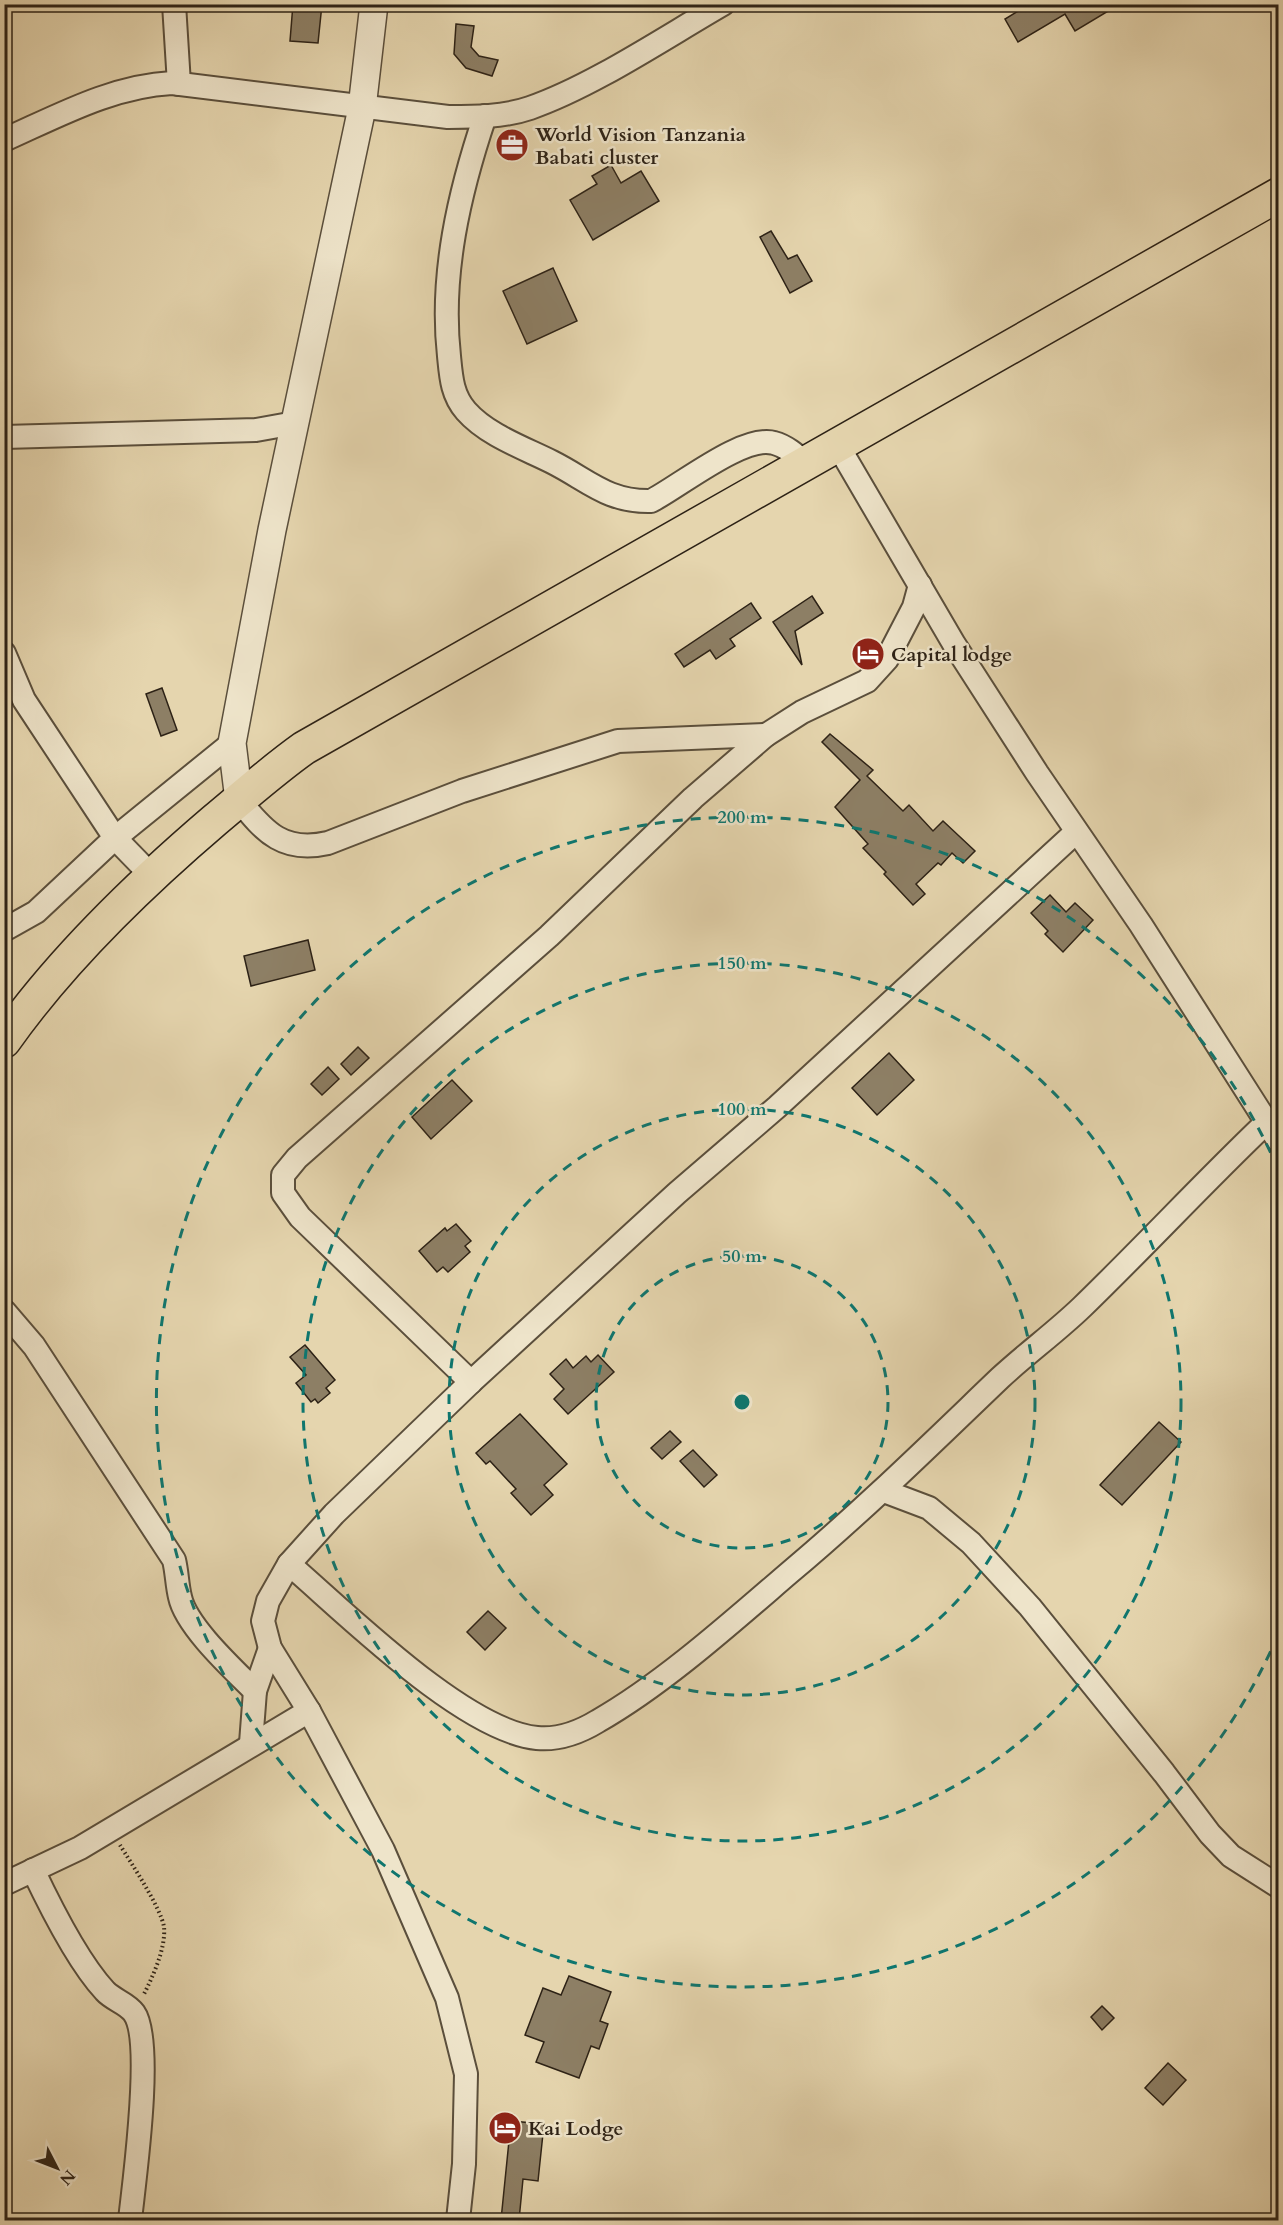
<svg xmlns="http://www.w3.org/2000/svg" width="1283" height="2225" viewBox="0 0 1283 2225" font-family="Cardo,serif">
<rect width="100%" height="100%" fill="#e5d5ae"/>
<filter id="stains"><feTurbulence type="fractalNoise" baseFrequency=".00333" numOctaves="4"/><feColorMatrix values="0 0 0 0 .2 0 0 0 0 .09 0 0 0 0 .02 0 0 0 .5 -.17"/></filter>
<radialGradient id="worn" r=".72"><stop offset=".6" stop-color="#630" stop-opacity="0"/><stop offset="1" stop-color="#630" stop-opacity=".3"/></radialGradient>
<!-- building -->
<g fill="#8d7f65" stroke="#2d2216" stroke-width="1.5">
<path d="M293,4H322L318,43L290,41Z"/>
<path d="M1030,4H1120L1075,31L1065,14L1018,42L1005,19Z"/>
<path d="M456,24L474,26L471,47L479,56L498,60L492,76L466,68L454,54Z"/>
<path d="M611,165L621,183L641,171L659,201L593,240L570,200L597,184L592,176Z"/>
<path d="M771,231L788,259L797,255L812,281L790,293L760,237Z"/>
<path d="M553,268L577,321L527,344L503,291Z"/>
<path d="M812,596L823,613L795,631L802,665L773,622Z"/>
<path d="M751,603L761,618L730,639L735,646L716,659L710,650L684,667L675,654Z"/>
<path d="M162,688L177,730L161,736L146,694Z"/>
<path d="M830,734L873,770L867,776L903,811L909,805L933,831L943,821L975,851L963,863L952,853L941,865L938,863L916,884L925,894L913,905L884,874L886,872L863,848L868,844L835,807L860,780L822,742Z"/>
<path d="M1050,895L1066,912L1075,903L1093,920L1063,952L1045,934L1048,931L1031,913Z"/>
<path d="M308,940L315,970L251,986L244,956Z"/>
<path d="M358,1047L369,1058L351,1075L341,1064Z"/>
<path d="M889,1053L914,1080L877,1115L852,1088Z"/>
<path d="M328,1067L339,1079L322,1095L311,1084Z"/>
<path d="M452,1080L472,1101L431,1139L412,1117Z"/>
<path d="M456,1224L471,1241L465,1246L470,1252L448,1272L443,1267L437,1272L419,1251L445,1228L447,1231Z"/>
<path d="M305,1345L335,1380L326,1388L330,1393L318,1403L315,1399L311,1402L296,1383L306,1375L290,1357Z"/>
<path d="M598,1355L614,1372L568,1414L554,1399L564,1389L550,1374L566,1359L573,1368L586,1356L591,1362Z"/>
<path d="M520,1414L567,1464L544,1485L553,1495L531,1515L511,1493L516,1489L490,1461L486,1464L476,1453Z"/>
<path d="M1159,1422L1181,1442L1122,1505L1100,1485Z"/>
<path d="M670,1431L681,1442L662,1459L651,1448Z"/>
<path d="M693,1450L717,1475L704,1487L680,1461Z"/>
<path d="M488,1611L506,1628L485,1650L467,1632Z"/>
<path d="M569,1976L611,1992L600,2021L608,2024L599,2049L591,2046L579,2078L536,2062L544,2042L525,2035L543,1988L561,1995Z"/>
<path d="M1102,2006L1114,2018L1102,2030L1091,2017Z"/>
<path d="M1168,2063L1186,2080L1163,2105L1145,2088Z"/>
<path d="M511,2121L544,2124L538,2181L523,2179L519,2220H501Z"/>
</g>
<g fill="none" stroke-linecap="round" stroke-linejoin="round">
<!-- minor casing -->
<g stroke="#5b4f3c" stroke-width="26">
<g id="minor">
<path d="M174,4L179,84"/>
<path d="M485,116C459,193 440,275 449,356C451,377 452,395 466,411C487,435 524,448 552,462C588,480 607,502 651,501C680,486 744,434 774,443C786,446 796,455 805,463"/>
<path d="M4,140C58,116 112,86 172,83L448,117C474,117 504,117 530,108C593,86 664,38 723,4"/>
<path d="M4,437L256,430L295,423"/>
<path d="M837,444L954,644L1037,773L1141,925L1278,1140"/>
<path d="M4,653L24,700L115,838L151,875"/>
<path d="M239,800C265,833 284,853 328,843L462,791L618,741L766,735"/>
<path d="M4,930L36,912L115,838L232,743"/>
<path d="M4,1311L34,1346L174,1560C177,1572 177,1585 180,1597C186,1626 233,1669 255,1691"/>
<path d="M471,1382L300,1217L283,1193V1175L297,1158L549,936L693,798L766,735L802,712L867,681L887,659L914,607L920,585"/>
<path d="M884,1491L929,1508L971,1543L1030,1607L1164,1773L1210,1834L1231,1856L1278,1886"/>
<path d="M289,1564C346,1613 464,1731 537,1738C558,1740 580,1732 598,1721C663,1684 732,1622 789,1573C863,1511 931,1444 1000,1378C1027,1353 1056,1332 1082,1307C1145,1246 1204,1182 1267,1122"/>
<path d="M251,1743L255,1691L270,1648"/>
<path d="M33,1870C50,1906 78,1962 105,1991C113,2000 127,2003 134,2013C154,2041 134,2182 130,2220"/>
<path d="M4,1884L80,1848L309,1711"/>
<path d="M458,2220L464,2164L466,2074L447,1998L383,1850L309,1711L270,1648L263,1621L268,1601L289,1564L334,1514L471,1382L677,1193L777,1107L1076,832"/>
</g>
</g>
<!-- tertiary casing -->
<g stroke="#5b4f3c" stroke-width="30">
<path id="tertiary" d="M239,800L232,743L272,530L362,108L374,4"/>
</g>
<!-- trunk casing -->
<g stroke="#2d2216" stroke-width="36">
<path id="trunk" d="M4,1041C61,960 140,884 215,820C245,795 273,770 304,748L1278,195"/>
</g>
<!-- path -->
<path stroke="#2d2216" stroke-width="4" stroke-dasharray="1.5 3" stroke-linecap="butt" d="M120,1845C131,1863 161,1908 164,1927C166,1948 153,1976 144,1994"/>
<!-- minor -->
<use href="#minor" stroke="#eee4ca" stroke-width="22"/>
<!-- tertiary -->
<use href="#tertiary" stroke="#eee4ca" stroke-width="27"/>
<!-- trunk -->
<use href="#trunk" stroke="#e5d5ae" stroke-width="33"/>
</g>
<!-- distance rings -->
<g fill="none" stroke="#0f766e" stroke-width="3" stroke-dasharray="10 8">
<circle cx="742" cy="1402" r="146"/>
<circle cx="742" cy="1402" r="293"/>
<circle cx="742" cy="1402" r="439"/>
<path d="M1278 1635A585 585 0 1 1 1278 1169"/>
</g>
<!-- icons -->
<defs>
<g id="office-disc" transform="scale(1.725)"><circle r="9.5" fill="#8f2418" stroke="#eee4ca"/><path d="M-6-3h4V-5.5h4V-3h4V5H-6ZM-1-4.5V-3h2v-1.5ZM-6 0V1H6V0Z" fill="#fff"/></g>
<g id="hotel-disc" transform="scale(1.725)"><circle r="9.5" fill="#8f2418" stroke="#eee4ca"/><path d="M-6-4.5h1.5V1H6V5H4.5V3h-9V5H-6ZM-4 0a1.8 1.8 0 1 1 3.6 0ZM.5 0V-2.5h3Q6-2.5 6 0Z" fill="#fff"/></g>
</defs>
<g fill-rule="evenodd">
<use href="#office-disc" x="512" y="145"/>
<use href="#hotel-disc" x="868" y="654"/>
<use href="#hotel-disc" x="505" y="2128"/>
</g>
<g text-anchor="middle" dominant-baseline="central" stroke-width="5" stroke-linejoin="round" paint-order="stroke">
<!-- poi labels -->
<g font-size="20" font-weight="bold" fill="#2d2216" stroke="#eee4ca" text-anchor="start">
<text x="535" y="134">World Vision Tanzania<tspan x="535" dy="23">Babati cluster</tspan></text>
<text x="891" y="654">Capital lodge</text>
<text x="528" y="2128">Kai Lodge</text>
</g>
</g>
<circle cx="742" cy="1402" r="9" fill="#0f766e" stroke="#eee4ca" stroke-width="3"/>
<g font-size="18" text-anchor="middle" font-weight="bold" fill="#0f766e" stroke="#eee4ca" stroke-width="5" stroke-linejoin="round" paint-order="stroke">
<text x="742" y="823">200 m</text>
<text x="742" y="969">150 m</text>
<text x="742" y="1115">100 m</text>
<text x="742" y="1262">50 m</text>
</g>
<!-- margin -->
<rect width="1283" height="2225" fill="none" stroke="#e5d5ae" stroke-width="24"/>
<rect x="6" y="6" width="1271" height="2213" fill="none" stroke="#2d2216" stroke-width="3"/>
<rect x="12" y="12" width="1259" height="2201" fill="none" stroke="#2d2216" stroke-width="1.5"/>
<!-- north arrow -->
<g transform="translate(57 2168) rotate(132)" stroke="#eee4ca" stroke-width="4.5" paint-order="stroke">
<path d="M0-4.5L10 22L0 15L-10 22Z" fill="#2d2216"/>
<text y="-9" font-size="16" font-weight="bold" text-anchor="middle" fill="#2d2216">N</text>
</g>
<rect width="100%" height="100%" filter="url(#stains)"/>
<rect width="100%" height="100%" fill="url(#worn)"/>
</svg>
